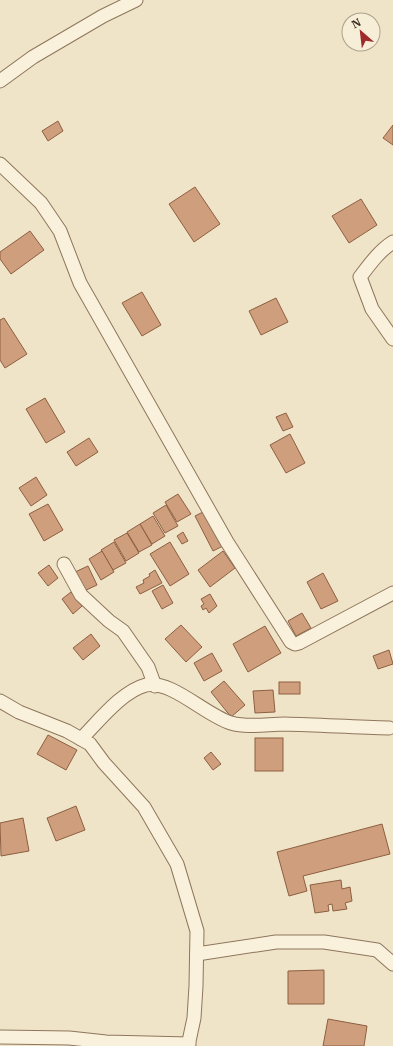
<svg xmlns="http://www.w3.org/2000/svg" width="393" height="1046" viewBox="0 0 393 1046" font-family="'IBM Plex Serif',serif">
<rect width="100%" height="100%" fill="#f0e4c8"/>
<!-- building -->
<g fill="#cf9f7d" stroke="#8d5f41">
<path d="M58,121L63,131L48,141L42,131Z"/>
<path d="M393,125V145L383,138Z"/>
<path d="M195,187L220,224L194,242L169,204Z"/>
<path d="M361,199L377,225L349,243L332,216Z"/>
<path d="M30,231L44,250L11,274L0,259V252Z"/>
<path d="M142,292L161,325L142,336L122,303Z"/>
<path d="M276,298L288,322L261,335L249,311Z"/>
<path d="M4,318L27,354L5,368L0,360V320Z"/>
<path d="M45,398L65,432L46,443L26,409Z"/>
<path d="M286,413L293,427L283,431L276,417Z"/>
<path d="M290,434L305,463L286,473L270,445Z"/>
<path d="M89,438L98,452L76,466L67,452Z"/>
<path d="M36,477L47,495L31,506L19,488Z"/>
<path d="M178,494L191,514L177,522L165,502Z"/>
<path d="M48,504L63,530L44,541L29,514Z"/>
<path d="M166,505L178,526L165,533L153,513Z"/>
<path d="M205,511L223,546L213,551L195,516Z"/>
<path d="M153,516L165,536L152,544L140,524Z"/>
<path d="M140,524L152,545L139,552L127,532Z"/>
<path d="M183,532L188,541L182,544L177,536Z"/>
<path d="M127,533L139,553L126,561L114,540Z"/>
<path d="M114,542L126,563L113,570L101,550Z"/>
<path d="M170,542L189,574L170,586L150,554Z"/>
<path d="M102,551L114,572L101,580L89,559Z"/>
<path d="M223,551L235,568L210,587L198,570Z"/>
<path d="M49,565L58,578L48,586L38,573Z"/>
<path d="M88,566L97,585L84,591L75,572Z"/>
<path d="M155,570L162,583L140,594L136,587L144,583L143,580L150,576L149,574Z"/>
<path d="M323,573L338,601L321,609L307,582Z"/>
<path d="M163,585L173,603L162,609L152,591Z"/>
<path d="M71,592L82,606L73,614L62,599Z"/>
<path d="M210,594L217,606L209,613L206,608L203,610L201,606L204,604L201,599Z"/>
<path d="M302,613L311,628L296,636L288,621Z"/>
<path d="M181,625L202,647L186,662L165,639Z"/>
<path d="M265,626L281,653L248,672L233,644Z"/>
<path d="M91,634L100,646L83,660L73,648Z"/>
<path d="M389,650L393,664L378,669L373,656Z"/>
<path d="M212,653L222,671L204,681L194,663Z"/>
<path d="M224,681L245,705L231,717L211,692Z"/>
<rect x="279" y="682" width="21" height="12"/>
<path d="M273,690L275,712L255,713L253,691Z"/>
<path d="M48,735L77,750L66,770L37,754Z"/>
<rect x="255" y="738" width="28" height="33"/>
<path d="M211,752L221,764L213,770L204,758Z"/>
<path d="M76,806L85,830L56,841L47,818Z"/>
<path d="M23,818L29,851L1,856L0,823Z"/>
<path d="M382,824L390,854L303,876L307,891L289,896L277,852Z"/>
<path d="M341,880L342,889L350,887L352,901L345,903L347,909L333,911L332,904L328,905L329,911L315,913L310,885Z"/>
<path d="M324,970V1004H288V971Z"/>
<path d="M328,1019L367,1026L364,1046H323Z"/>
</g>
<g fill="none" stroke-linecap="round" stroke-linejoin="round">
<!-- street casing -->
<g stroke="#8d765c" stroke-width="15">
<g id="street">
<path d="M0,81L33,57L103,16L136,0"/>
<path d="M0,164L41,203L60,231L80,283L227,542L291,642L295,644L299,643L393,593"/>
<path d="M393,242C379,251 370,264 360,277L372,309L393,339"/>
<path d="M64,564L81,595L109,621L123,631L148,667L155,686"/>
<path d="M0,701L19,712L67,731L90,744L104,763L144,807L177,864L197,931L196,986L194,1018L188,1046"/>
<path d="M81,739C98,722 122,691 146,685C172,680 205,715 231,723C248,728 268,724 285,724C320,725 354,727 389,728"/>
<path d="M197,954L276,942H324L377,950L393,964"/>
<path d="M0,1037L69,1038L106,1042L189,1044"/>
</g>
</g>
<!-- street -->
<use href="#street" stroke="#faf1dc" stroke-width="13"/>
</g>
<!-- north arrow -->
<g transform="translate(361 32) rotate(332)"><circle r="19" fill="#f7eed8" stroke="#ada18e"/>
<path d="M0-3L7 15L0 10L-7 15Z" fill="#9e2a2b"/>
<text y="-6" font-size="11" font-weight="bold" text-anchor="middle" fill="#3d2e20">N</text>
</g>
</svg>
